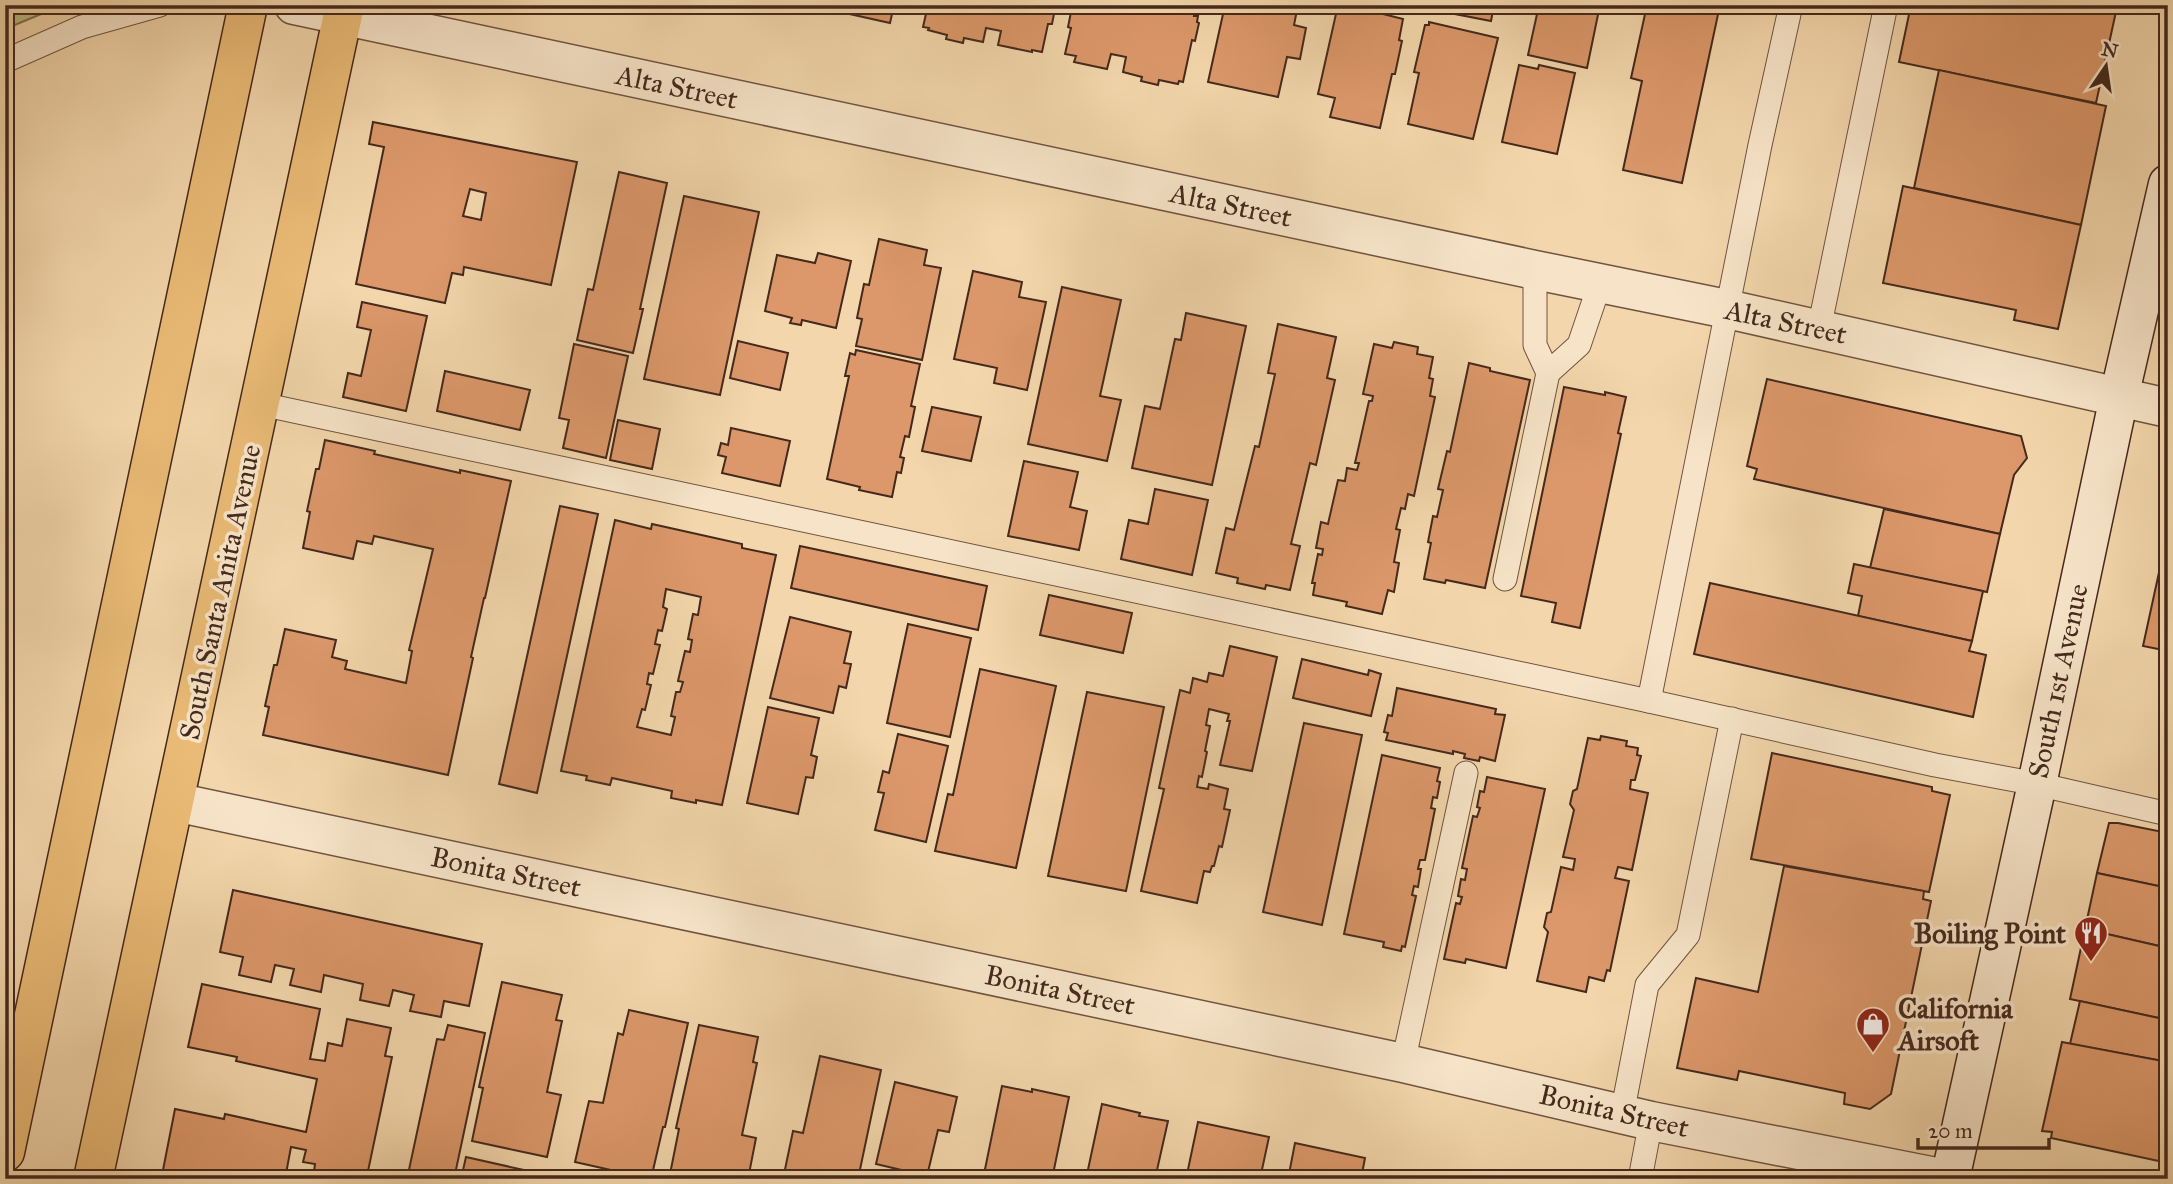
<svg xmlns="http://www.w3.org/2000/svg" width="2173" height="1184" viewBox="0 0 2173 1184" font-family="'IM FELL Great Primer',serif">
<rect width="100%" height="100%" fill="#f3d6ab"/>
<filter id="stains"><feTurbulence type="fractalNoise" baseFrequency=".00286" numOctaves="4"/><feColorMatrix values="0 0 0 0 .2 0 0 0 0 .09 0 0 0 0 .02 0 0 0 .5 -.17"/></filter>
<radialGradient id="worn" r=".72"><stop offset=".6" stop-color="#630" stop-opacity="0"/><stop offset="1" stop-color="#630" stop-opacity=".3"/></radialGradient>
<!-- green -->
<path fill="#bfbd86" stroke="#827352" stroke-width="2" d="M5,5H63L5,29Z"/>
<!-- building -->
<g fill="#dc986a" stroke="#44291d" stroke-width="2" fill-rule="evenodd">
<path d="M809,5H894L890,23Z"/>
<path d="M928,5H1053L1052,8L1055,9L1052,24H1048L1042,52L1032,50V52L998,45L1001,31L986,28L983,42L964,38L963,43L946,39L947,35L928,30L929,28L923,27Z"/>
<path d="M1076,5H1142L1170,11L1171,5H1179L1196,9L1194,16H1198L1197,22L1199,23L1195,41L1192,40L1183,82L1179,81L1178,84L1159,80L1158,85L1141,81L1142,77L1123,72L1126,57L1111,54L1107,69L1074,62L1076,56L1065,54L1071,28L1068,27L1071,12L1074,13Z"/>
<path d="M1225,5H1298L1294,25L1306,28L1300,59L1287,57L1278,97L1208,82Z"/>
<path d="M1338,5L1357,10L1358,5H1385L1383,14L1403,19L1399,40L1402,41L1395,74H1392L1380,128L1330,117L1335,98L1318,94Z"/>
<path d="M1441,5H1494L1491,21L1439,11Z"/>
<path d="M1539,5H1600L1587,68L1528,55Z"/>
<path d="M1647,5H1720L1682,183L1623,170L1642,81L1631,78Z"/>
<path d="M1911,5H2107L2117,7L2096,103L1899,62Z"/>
<path d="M1429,22L1498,38L1473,139L1408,124L1419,73L1414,72L1425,25H1429Z"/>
<path d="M1519,65L1538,69L1539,65L1575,73L1557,154L1502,142Z"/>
<path d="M1939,70L2106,106L2081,225L1914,188Z"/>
<path d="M373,122L577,162L551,285L464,267L463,275L452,273L445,303L356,284L384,147L369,144ZM470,189L486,193L481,220L463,216Z"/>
<path d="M619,172L667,183L640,309H643L633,353L577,340L588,289L593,290Z"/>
<path d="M1903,186L2081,225L2058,329L2014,320L2016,310L1883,283Z"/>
<path d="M684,196L759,212L720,395L644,379Z"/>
<path d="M879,239L927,250L924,265L941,268L922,360L856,346L862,319L857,318L864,284L869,285Z"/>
<path d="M818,253L851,261L836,328L802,320L801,325L790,323L792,318L765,311L777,255L815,263Z"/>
<path d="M973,271L1022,282L1019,297L1046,302L1027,390L994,383L997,368L954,359Z"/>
<path d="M1062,287L1121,300L1100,396L1121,400L1107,461L1028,444Z"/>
<path d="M362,302L427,316L406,411L343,397L348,373L361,376L371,330L357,327Z"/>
<path d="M1186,313L1246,326L1212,485L1132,468L1145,406L1160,409L1175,339L1181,340Z"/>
<path d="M1278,324L1336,337L1327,378L1335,380L1316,465L1310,463L1291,544L1300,546L1290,590L1266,585L1265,589L1237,583L1238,578L1216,573L1226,528L1234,530L1255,446L1259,447L1275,374L1268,373Z"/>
<path d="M738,341L788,353L780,390L730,378Z"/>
<path d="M1394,342L1418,347L1417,354L1433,357L1429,378L1433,379L1430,396L1435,397L1414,496L1408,494L1405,509L1401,508L1396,529L1400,530L1394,562L1399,563L1394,592L1388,590L1382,614L1346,606L1347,602L1313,595L1315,583H1312L1318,554L1322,555L1323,549L1316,548L1321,522L1328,524L1338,480L1345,481L1347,468L1357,470L1359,463H1355L1369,401H1372L1373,396L1363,394L1374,344L1392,348Z"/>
<path d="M574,344L628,356L606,458L563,448L569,420L559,418Z"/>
<path d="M856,350L920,364L911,406L915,407L909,437L905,436L900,457L904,458L901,473L897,472L892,497L859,490L860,487L827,479L849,376H845L850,353L855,355Z"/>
<path d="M1469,363L1490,368V371L1530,380L1485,588L1446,580L1445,583L1424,579L1431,543L1428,542L1433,516L1437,517L1443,490L1438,489L1447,451L1450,452Z"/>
<path d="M445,371L530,390L520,430L437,411Z"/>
<path d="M1767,379L2021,436L2027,458L2014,475L2000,534L1754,479L1757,469L1747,466Z"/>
<path d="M1564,387L1605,395V392L1626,397L1618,433L1621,434L1580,628L1552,622L1556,603L1521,596Z"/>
<path d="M932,407L981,417L971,461L922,451Z"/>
<path d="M618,420L660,429L652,469L610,460Z"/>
<path d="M731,428L790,441L780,486L722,473L726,457L718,455L721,443L728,445Z"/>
<path d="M325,440L375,451L374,454L460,473V470L511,481L485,598H484L471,657L473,658L448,775L263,735L269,707L265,706L274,665H277L285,629L336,640L332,657L347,661L345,669L406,683L412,651L409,650L433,549L374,536L372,544L357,541L353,559L303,548L310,512L307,511L316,469H319Z"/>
<path d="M1024,461L1078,472L1070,507L1087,511L1079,550L1008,536Z"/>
<path d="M1155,489L1208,500L1192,575L1121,559L1129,520L1148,524Z"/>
<path d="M560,506L598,514L537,793L499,784Z"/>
<path d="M1884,509L2000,534L1987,592L1870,568Z"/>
<path d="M615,520L651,529L652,524L742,544V548L776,555L722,805L696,800V803L671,798L672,791L612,778L610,785L586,780L587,776L561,771ZM666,589L701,597L698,615L693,614L688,639L692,640L690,652L685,651L678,681L683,682L680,692H676L671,716L675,717L671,735L637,727L642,709L645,710L651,685L647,684L649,673L653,674L660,645L655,644L658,630L662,631L667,609L663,607Z"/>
<path d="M2168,531V651L2143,646Z"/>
<path d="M800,546L987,586L978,630L791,588Z"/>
<path d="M1854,564L1983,591L1972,641L1858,616L1862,596L1848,593Z"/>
<path d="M1710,583L1972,641L1969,651L1986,655L1973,717L1694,654Z"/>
<path d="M1049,595L1132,613L1123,653L1040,635Z"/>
<path d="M790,617L851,632L844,663L851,664L846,688L839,686L833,713L770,698Z"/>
<path d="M908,624L971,638L950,737L887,723Z"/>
<path d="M1230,646L1277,657L1252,771L1220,765L1230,721H1227L1229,714L1209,709L1206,725L1210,726L1205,751L1207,752L1202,777L1199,776L1197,787L1208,789L1209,784L1228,789L1224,809L1230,810L1222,847L1219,846L1214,866H1212L1210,872L1204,871L1197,903L1141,891L1164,789L1159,788L1180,690L1190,693L1193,678L1207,682L1209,673L1223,676Z"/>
<path d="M1302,659L1368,675L1369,670L1381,674L1371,716L1293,698Z"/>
<path d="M980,669L1056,686L1016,868L935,851L948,794L953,795Z"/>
<path d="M1397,688L1496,709L1495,714L1505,715L1495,761L1480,757L1479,761L1464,758L1465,754L1453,751V754L1386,740L1388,733L1384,732L1388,715L1392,716Z"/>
<path d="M1087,692L1164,707L1126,891L1048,876Z"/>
<path d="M768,707L819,718L811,755L817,757L813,778L806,777L798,814L747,803Z"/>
<path d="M1304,723L1362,735L1322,925L1263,912Z"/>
<path d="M898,734L948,746L926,842L875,830L884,793L878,792L883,771L889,773Z"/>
<path d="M1601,736L1627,741L1626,746L1638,748L1637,755L1641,756L1635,780H1631L1630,789L1648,793L1632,870L1618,867L1615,878L1629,881L1610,971L1607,970L1604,981L1589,977L1586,992L1537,981L1548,932L1544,927L1547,913L1551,912L1561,867L1573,870L1575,859L1563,857L1574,810L1570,804L1573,791L1577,789L1588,738L1600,740Z"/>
<path d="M1772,753L1932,787V791L1950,795L1929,892L1751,859Z"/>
<path d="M1382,755L1440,768L1437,781L1440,782L1437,798L1433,797L1431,808L1435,809L1425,860H1420L1418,869H1421L1418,887L1414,886L1412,895L1416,896L1405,947L1402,946L1401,951L1383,947L1384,942L1344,934Z"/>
<path d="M1487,777L1545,789L1506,968L1466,959L1465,963L1444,959L1456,903L1460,904L1462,897L1458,896L1461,879L1465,880L1467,869L1462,868L1473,816L1477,817L1480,808L1477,807L1480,791L1484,792Z"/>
<path d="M2109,823H2118L2168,833V888L2097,873Z"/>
<path d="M1784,866L1924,891L1923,899L1931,901L1891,1094L1870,1109L1844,1104L1845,1093L1739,1071L1737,1080L1677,1068L1696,978L1758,992Z"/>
<path d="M2097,873L2168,888V948L2085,929Z"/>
<path d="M233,890L482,944L469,1006L444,1001L441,1017L410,1011L414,995L393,990L389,1006L360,1000L363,984L324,975L321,992L290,985L294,969L275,965L271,982L239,975L243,957L220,952Z"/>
<path d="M2085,929L2168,948V1020L2070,999Z"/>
<path d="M502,982L562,995L556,1020L562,1021L547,1092L561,1095L547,1157L472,1141L483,1088L479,1087Z"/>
<path d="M202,984L320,1009L310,1059L325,1061L328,1043L342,1046L347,1019L391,1028L385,1056L392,1057L367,1176L360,1175L359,1179H313L315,1164L303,1162L306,1150L291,1147L285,1179H201L163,1170L175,1109L224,1119L225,1114L306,1132L317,1079L236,1061L237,1057L188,1047Z"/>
<path d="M2080,1001L2168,1020V1062L2070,1044Z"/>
<path d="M629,1010L688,1023L665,1127H663L651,1179L575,1162L589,1101L603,1103L618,1033L623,1035Z"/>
<path d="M448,1025L485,1033L454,1179H407L437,1039L444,1040Z"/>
<path d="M699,1025L758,1037L753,1062L757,1063L742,1135L756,1138L748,1179H669L679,1129L676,1128Z"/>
<path d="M2062,1042L2168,1062V1163L2051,1138L2052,1132L2042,1131Z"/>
<path d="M820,1056L881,1070L858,1179H783L793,1131L803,1133Z"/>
<path d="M895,1082L957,1097L949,1132L938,1130L927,1176L876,1164Z"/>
<path d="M1002,1086L1032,1092V1089L1069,1097L1052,1179H983Z"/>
<path d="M1102,1104L1140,1113L1139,1116L1168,1121L1155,1179H1086Z"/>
<path d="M1198,1122L1269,1137L1260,1179H1186Z"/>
<path d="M1295,1143L1365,1158L1361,1179H1288Z"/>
<path d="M466,1157L524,1170L522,1179H461Z"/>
<path d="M1397,1171L1435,1179V1176L1450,1179H1395Z"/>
<path d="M1592,1173L1616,1179H1590Z"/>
</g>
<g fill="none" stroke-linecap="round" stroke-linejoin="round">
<!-- lane casing -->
<g stroke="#705440" stroke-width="25">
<g id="lane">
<path d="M5,61L82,27L160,5"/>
<path d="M1819,329L1886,5"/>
<path d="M1548,373L1579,345L1600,283"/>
<path d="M261,404L1649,701L1935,765L2037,784L2168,814"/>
<path d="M1505,579L1548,373L1535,345V270"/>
<path d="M1649,701L1760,145L1791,5"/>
<path d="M1403,1063L1466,773"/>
<path d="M1622,1114L1647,985L1688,935L1732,719"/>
<path d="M1640,1179L1651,1121"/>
</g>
</g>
<!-- street casing -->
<g stroke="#705440" stroke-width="41">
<g id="street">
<path d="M294,5L1535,270L1727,309L2168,408"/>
<path d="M175,802L1403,1063L1651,1121L1946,1179"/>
</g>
</g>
<!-- secondary casing -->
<g stroke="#44291d" stroke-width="41">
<path id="secondary" d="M1950,1179L2037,784L2119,397L2168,184"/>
</g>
<!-- primary casing -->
<g stroke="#44291d" stroke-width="41">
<g id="primary">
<path d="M5,1152L248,5"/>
<path d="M93,1179L345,5"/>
</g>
</g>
<!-- lane -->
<use href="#lane" stroke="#f7e4c8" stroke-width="23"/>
<!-- street -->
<use href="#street" stroke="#f7e4c8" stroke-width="38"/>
<!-- secondary -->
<use href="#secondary" stroke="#f7e4c8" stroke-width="38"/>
<!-- primary -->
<use href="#primary" stroke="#eabb76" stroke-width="38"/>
</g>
<!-- icons -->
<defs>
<g id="restaurant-pin" transform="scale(1.75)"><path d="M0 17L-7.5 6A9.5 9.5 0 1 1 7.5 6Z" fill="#8f2418" stroke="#f7e4c8"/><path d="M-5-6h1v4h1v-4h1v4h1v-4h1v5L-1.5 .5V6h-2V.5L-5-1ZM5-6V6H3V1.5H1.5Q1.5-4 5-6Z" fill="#fff"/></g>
<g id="shop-pin" transform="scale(1.75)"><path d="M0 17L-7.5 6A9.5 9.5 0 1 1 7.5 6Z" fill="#8f2418" stroke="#f7e4c8"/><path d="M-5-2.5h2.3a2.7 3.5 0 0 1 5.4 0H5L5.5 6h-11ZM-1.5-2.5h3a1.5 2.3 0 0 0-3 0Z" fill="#fff"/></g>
</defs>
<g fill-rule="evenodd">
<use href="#restaurant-pin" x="2091" y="933"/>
<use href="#shop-pin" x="1873" y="1024"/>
</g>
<g text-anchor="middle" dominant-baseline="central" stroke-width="7" stroke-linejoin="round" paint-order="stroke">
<!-- street labels -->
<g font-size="28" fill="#44291d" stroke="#f7e4c8">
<text transform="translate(677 87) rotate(12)">Alta Street</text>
<text transform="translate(1231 205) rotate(12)">Alta Street</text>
<text transform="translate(1786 322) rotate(12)">Alta Street</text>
<text transform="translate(220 592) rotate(-78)">South Santa Anita Avenue</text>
<text transform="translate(2058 681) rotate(-78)">South 1st Avenue</text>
<text transform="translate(506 872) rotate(12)">Bonita Street</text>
<text transform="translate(1060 990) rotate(12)">Bonita Street</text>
<text transform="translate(1614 1111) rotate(13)">Bonita Street</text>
</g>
<!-- poi labels -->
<g font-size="28" font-weight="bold" fill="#44291d" stroke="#f7e4c8" text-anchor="end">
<text x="2066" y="933">Boiling Point</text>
<text x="1898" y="1008" text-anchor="start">California<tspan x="1898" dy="32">Airsoft</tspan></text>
</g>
</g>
<!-- margin -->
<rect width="2173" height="1184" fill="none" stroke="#f3d6ab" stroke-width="28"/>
<rect x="7" y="7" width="2159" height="1170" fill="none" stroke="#44291d" stroke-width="3.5"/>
<rect x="14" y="14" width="2145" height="1156" fill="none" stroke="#44291d" stroke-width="2"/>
<!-- north arrow -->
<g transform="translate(2106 66) rotate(13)" stroke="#f7e4c8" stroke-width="5" paint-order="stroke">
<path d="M0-5L12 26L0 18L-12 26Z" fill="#44291d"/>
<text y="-10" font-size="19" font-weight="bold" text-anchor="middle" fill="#44291d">N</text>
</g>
<!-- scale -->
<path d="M1918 1138v10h131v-10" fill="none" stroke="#44291d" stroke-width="3.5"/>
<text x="1928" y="1138" font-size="21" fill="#44291d" stroke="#f7e4c8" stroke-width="5" paint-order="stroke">20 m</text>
<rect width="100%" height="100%" filter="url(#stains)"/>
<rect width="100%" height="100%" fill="url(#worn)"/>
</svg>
